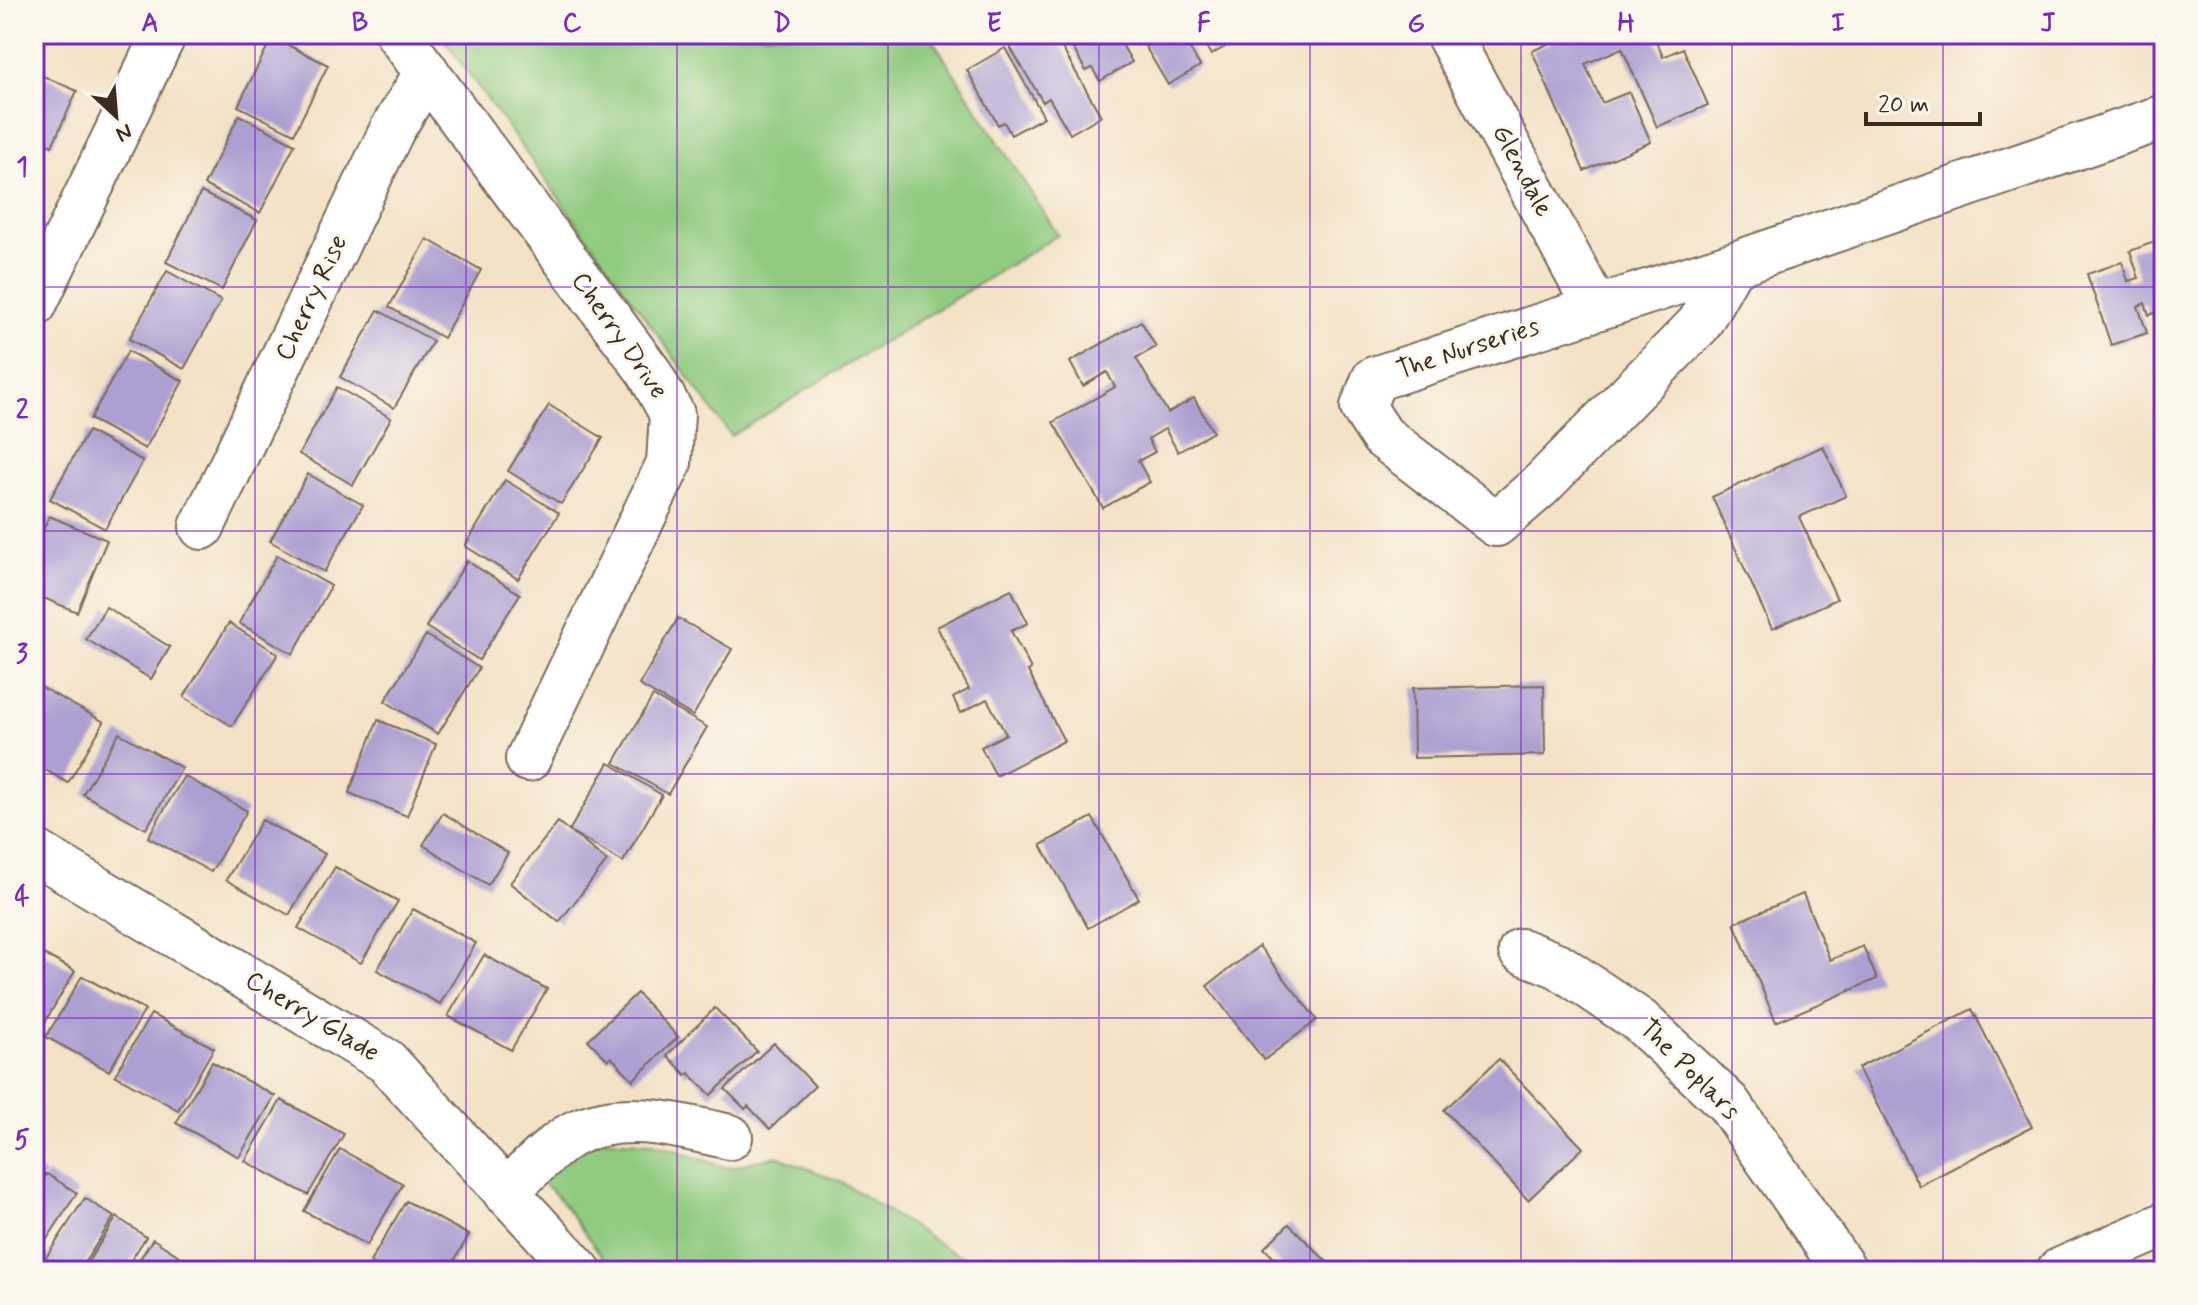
<svg xmlns="http://www.w3.org/2000/svg" width="2198" height="1305" viewBox="0 0 2198 1305" font-family="Mynerve,sans-serif">
<rect width="100%" height="100%" fill="#fbf7ec"/>
<filter id="ink" filterUnits="userSpaceOnUse"><feTurbulence type="fractalNoise" baseFrequency=".0125" numOctaves="2"/><feDisplacementMap in="SourceGraphic" scale="16" xChannelSelector="R" yChannelSelector="G"/><feConvolveMatrix kernelMatrix="1 2 1 2 8 2 1 2 1" color-interpolation-filters="sRGB"/></filter>
<filter id="wash" filterUnits="userSpaceOnUse"><feTurbulence type="fractalNoise" baseFrequency=".006" numOctaves="4" result="noise"/><feDisplacementMap in="SourceGraphic" scale="32" xChannelSelector="R" yChannelSelector="G"/><feGaussianBlur stdDeviation="1.8" result="paint"/><feColorMatrix in="noise" values="0 0 0 0 0 0 0 0 0 0 0 0 0 0 0 0 0 1.4 0 .05"/><feComposite in="paint" operator="in"/></filter>
<g filter="url(#wash)">
<rect width="100%" height="100%" fill="#f3e2c6"/>
<!-- green -->
<g fill="#90cb80" stroke="#667a4f" stroke-width="2">
<path d="M440,34H929L1058,235L731,436Z"/>
<path d="M594,1139L654,1143L727,1168L777,1156L841,1182L949,1250L992,1271H613L560,1200L538,1178Z"/>
</g>
<g id="blocks">
<!-- building -->
<g fill="#aca0d2">
<path d="M1033,34H1054L1101,116L1070,134L1049,98L1043,102L1010,47Z"/>
<path d="M1065,34H1116L1132,62L1100,81L1092,68L1086,71Z"/>
<path d="M1130,34H1181L1200,66L1168,85L1142,41L1136,45Z"/>
<path d="M1199,34H1243L1244,36L1211,55Z"/>
<path d="M1570,34H1653L1663,57L1683,48L1708,105L1657,127L1622,48L1585,64L1602,103L1629,92L1651,142L1584,171L1532,51Z"/>
<path d="M272,37L328,65L294,134L238,106Z"/>
<path d="M1005,48L1044,117L1011,135L1004,122L998,125L967,70Z"/>
<path d="M34,72L77,91L52,146L34,138Z"/>
<path d="M239,115L295,144L260,213L204,185Z"/>
<path d="M201,192L257,220L222,290L166,262Z"/>
<path d="M427,239L481,270L443,338L389,307Z"/>
<path d="M2154,242L2164,272V310L2149,315L2145,303L2138,306L2147,333L2111,345L2087,274L2122,262L2128,281L2139,278L2130,251Z"/>
<path d="M167,271L221,301L184,369L129,339Z"/>
<path d="M378,310L433,341L394,408L340,377Z"/>
<path d="M1141,321L1156,347L1136,358L1168,413L1194,398L1213,432L1178,452L1165,429L1148,439L1155,452L1138,461L1150,482L1103,508L1053,422L1115,387L1107,372L1083,386L1070,362Z"/>
<path d="M128,351L183,381L145,449L90,419Z"/>
<path d="M337,387L391,418L353,485L299,454Z"/>
<path d="M549,405L603,438L561,504L508,471Z"/>
<path d="M88,431L143,461L105,529L50,499Z"/>
<path d="M1823,446L1846,496L1799,517L1837,599L1772,629L1712,497Z"/>
<path d="M308,474L363,505L324,572L270,541Z"/>
<path d="M505,480L559,513L518,579L465,546Z"/>
<path d="M49,516L107,540L77,612L34,594V552Z"/>
<path d="M277,555L331,586L293,654L239,623Z"/>
<path d="M467,561L520,594L479,660L426,627Z"/>
<path d="M1011,589L1028,623L1011,631L1031,669L1028,671L1064,741L996,776L981,747L1006,734L987,699L961,713L953,698L969,689L937,627Z"/>
<path d="M106,607L170,647L151,679L86,639Z"/>
<path d="M678,618L732,649L693,716L639,685Z"/>
<path d="M229,623L278,654L232,726L184,697Z"/>
<path d="M426,635L479,668L438,734L385,701Z"/>
<path d="M1544,685L1545,755L1414,758L1413,688Z"/>
<path d="M41,687L104,722L68,783L37,765H34V700Z"/>
<path d="M653,696L707,727L668,794L614,763Z"/>
<path d="M378,720L436,744L407,816L349,793Z"/>
<path d="M119,733L182,768L146,829L83,794Z"/>
<path d="M609,763L662,795L623,862L570,831L607,861L559,922L510,883L558,822L569,831Z"/>
<path d="M184,776L247,811L211,872L148,837Z"/>
<path d="M443,813L508,853L488,885L423,845Z"/>
<path d="M1092,817L1139,899L1088,928L1041,845Z"/>
<path d="M262,820L325,854L289,915L226,880Z"/>
<path d="M335,867L398,901L361,963L298,928Z"/>
<path d="M1803,894L1830,960L1863,946L1877,979L1776,1022L1734,923Z"/>
<path d="M413,909L476,943L440,1004L377,970Z"/>
<path d="M1259,946L1317,1020L1264,1060L1207,986Z"/>
<path d="M34,949L75,971L39,1032L34,1029Z"/>
<path d="M484,955L547,989L511,1050L448,1016Z"/>
<path d="M82,976L145,1010L109,1071L46,1037Z"/>
<path d="M637,993L678,1037L633,1080L611,1057L608,1060L588,1040Z"/>
<path d="M715,1008L757,1051L711,1095L689,1073L686,1075L667,1055Z"/>
<path d="M1972,1009L2032,1127L1919,1186L1858,1068Z"/>
<path d="M151,1014L214,1048L178,1110L115,1075Z"/>
<path d="M774,1043L815,1086L770,1129L748,1106L745,1109L725,1089Z"/>
<path d="M1499,1059L1583,1148L1528,1200L1444,1110Z"/>
<path d="M212,1062L275,1096L239,1157L176,1123Z"/>
<path d="M281,1100L344,1134L308,1195L245,1161Z"/>
<path d="M340,1149L403,1184L367,1245L304,1211Z"/>
<path d="M34,1167L45,1174L34,1191Z"/>
<path d="M47,1174L77,1193L34,1259V1195Z"/>
<path d="M85,1198L114,1217L79,1271H37Z"/>
<path d="M406,1201L469,1235L448,1271H385L370,1262Z"/>
<path d="M117,1217L146,1237L124,1271H82Z"/>
<path d="M1289,1224L1336,1271H1287L1264,1248Z"/>
<path d="M153,1239L182,1258L174,1271H132Z"/>
<path d="M185,1259L203,1271H177Z"/>
</g>
</g>
</g>
<g filter="url(#ink)">
<use href="#blocks" fill-opacity="0" stroke="#7b6a59" stroke-width="2"/>
<g fill="none" stroke-linecap="round" stroke-linejoin="round">
<!-- minor casing -->
<g stroke="#7b6a59" stroke-width="48">
<g id="minor">
<path d="M398,34L649,372L672,414L669,463L528,759"/>
<path d="M1448,34L1596,308"/>
<path d="M1732,265L1699,324L1540,486L1496,524L1382,436L1363,407L1374,379L1732,265L2164,117"/>
<path d="M34,305L164,34"/>
<path d="M202,527L392,130L427,72"/>
<path d="M34,851L386,1061L579,1271"/>
<path d="M1521,951L1559,966L1640,1021L1728,1103L1845,1271"/>
<path d="M505,1192C523,1176 556,1141 577,1132C627,1110 679,1126 730,1137"/>
<path d="M2059,1271L2164,1225"/>
</g>
</g>
<!-- minor -->
<use href="#minor" stroke="#fff" stroke-width="44"/>
</g>
</g>
<!-- grid -->
<path fill="none" stroke="#7b2cbf" stroke-width="2" stroke-opacity="0.55" d="M255,34V1271M466,34V1271M677,34V1271M888,34V1271M1099,34V1271M1310,34V1271M1521,34V1271M1732,34V1271M1943,34V1271M34,287H2164M34,531H2164M34,774H2164M34,1018H2164"/>
<g text-anchor="middle" dominant-baseline="central" stroke-width="6" stroke-linejoin="round" paint-order="stroke">
<!-- street labels -->
<g font-size="26" fill="#3b2a1e" stroke="#fbf7ec">
<text transform="translate(1522 171) rotate(62)">Glendale</text>
<text transform="translate(312 298) rotate(-65)">Cherry Rise</text>
<text transform="translate(619 336) rotate(55)">Cherry Drive</text>
<text transform="translate(1468 349) rotate(-18)">The Nurseries</text>
<text transform="translate(312 1017) rotate(31)">Cherry Glade</text>
<text transform="translate(1689 1070) rotate(45)">The Poplars</text>
</g>
</g>
<!-- margin -->
<rect width="2198" height="1305" fill="none" stroke="#fbf7ec" stroke-width="88"/>
<!-- north arrow -->
<g transform="translate(116 116) rotate(154)" stroke="#fbf7ec" stroke-width="6" paint-order="stroke">
<path d="M0-6L14 30L0 20L-14 30Z" fill="#3b2a1e"/>
<text y="-12" font-size="22" font-weight="bold" text-anchor="middle" fill="#3b2a1e">N</text>
</g>
<!-- scale -->
<path d="M1866 112v12h114v-12" fill="none" stroke="#3b2a1e" stroke-width="4"/>
<text x="1878" y="112" font-size="24" fill="#3b2a1e" stroke="#fbf7ec" stroke-width="6" paint-order="stroke">20 m</text>
<rect x="44" y="44" width="2110" height="1217" fill="none" stroke="#7b2cbf" stroke-width="3"/>
<g font-size="26" text-anchor="middle" font-weight="bold" fill="#7b2cbf">
<text x="150" y="31">A</text>
<text x="360" y="31">B</text>
<text x="572" y="31">C</text>
<text x="782" y="31">D</text>
<text x="994" y="31">E</text>
<text x="1204" y="31">F</text>
<text x="1416" y="31">G</text>
<text x="1626" y="31">H</text>
<text x="1838" y="31">I</text>
<text x="2048" y="31">J</text>
<text x="22" y="175">1</text>
<text x="22" y="418">2</text>
<text x="22" y="662">3</text>
<text x="22" y="905">4</text>
<text x="22" y="1148">5</text>
</g>
</svg>
